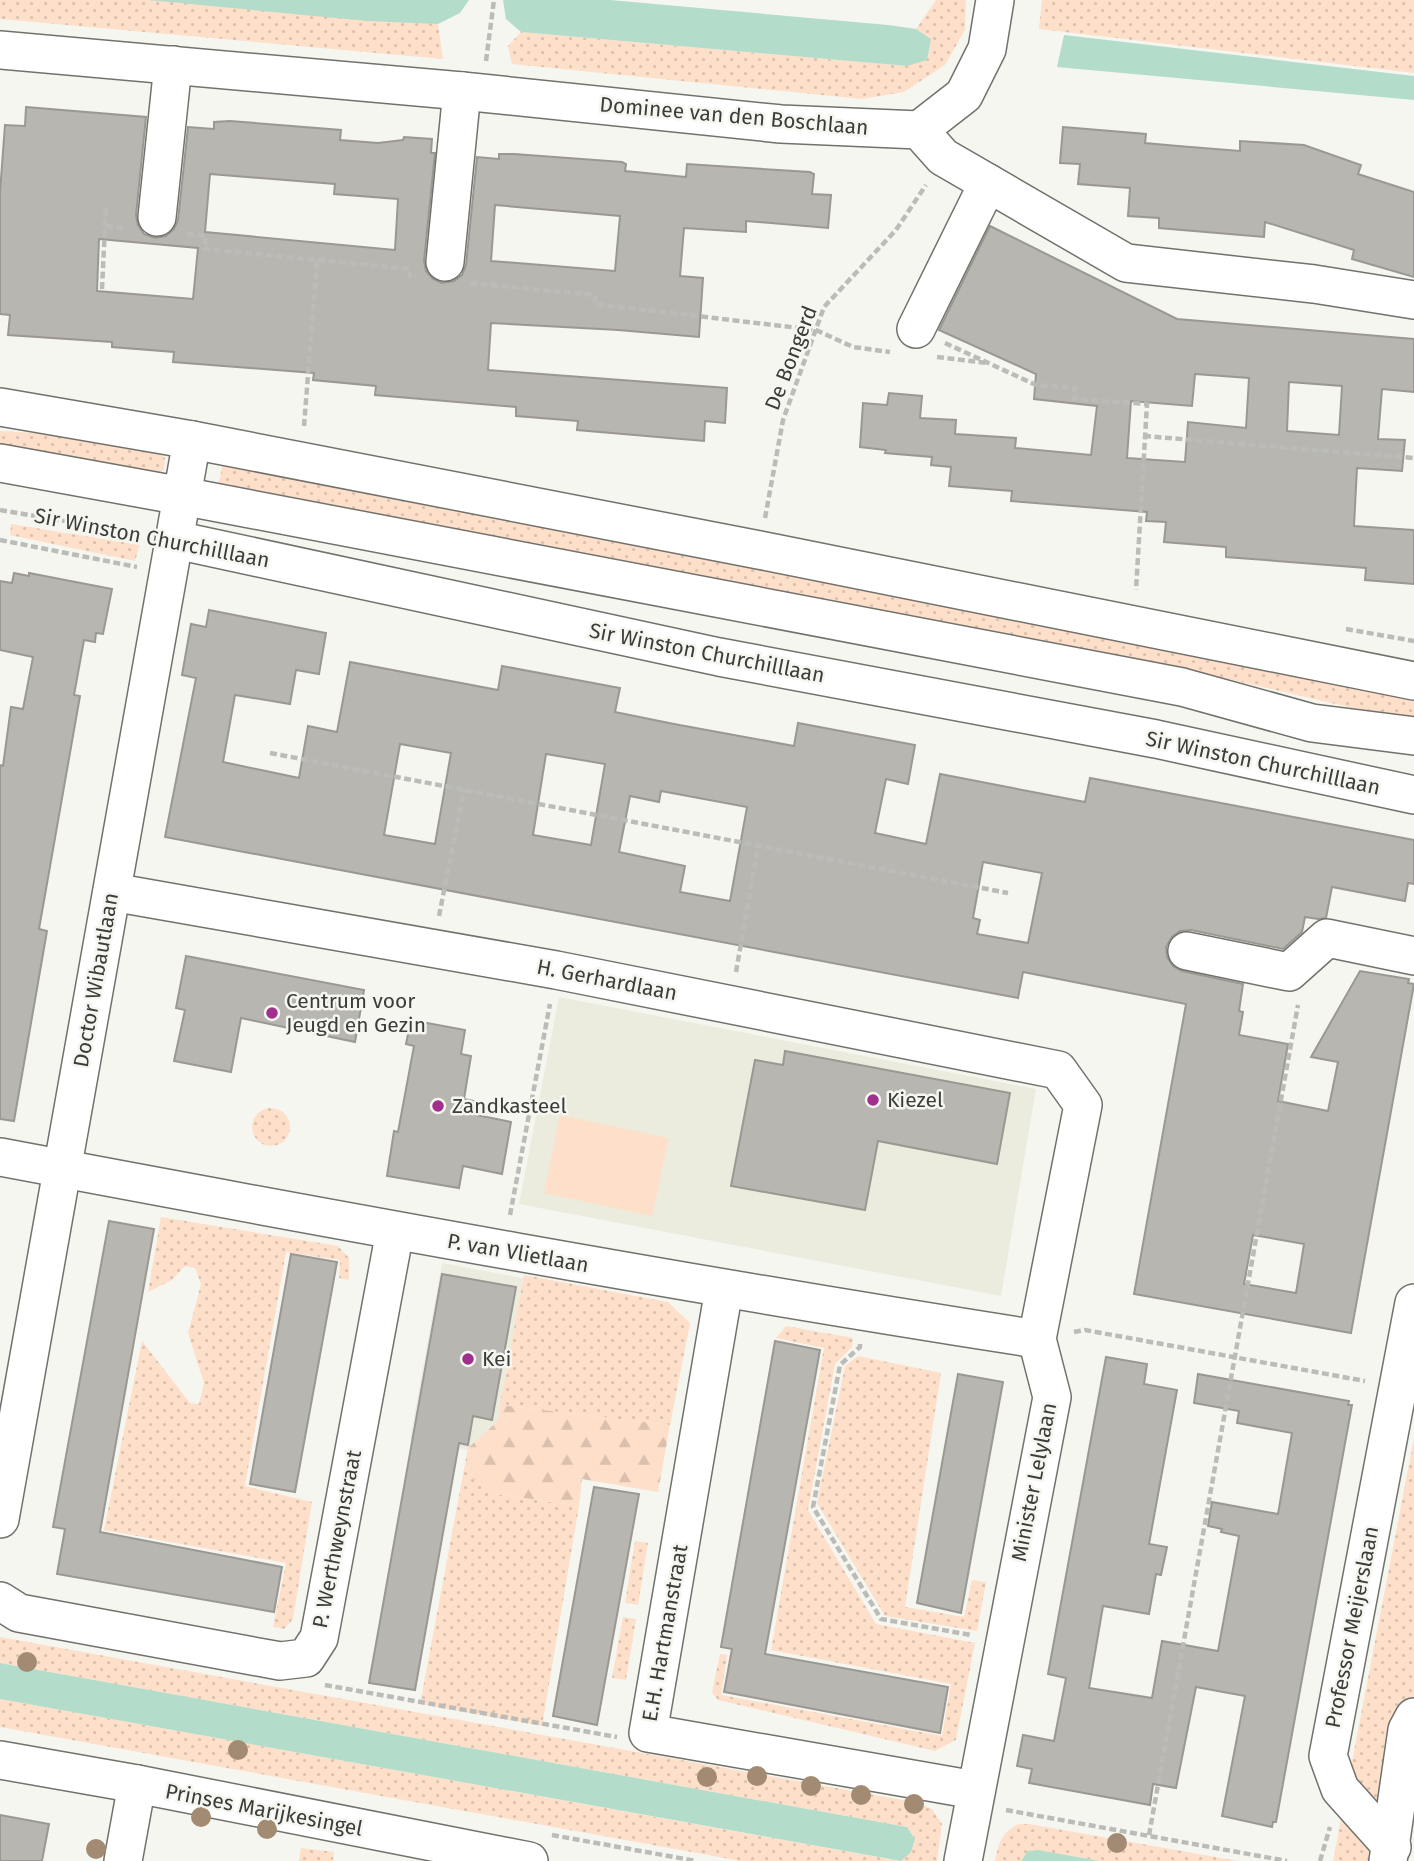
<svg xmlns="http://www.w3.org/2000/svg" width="1414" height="1861" viewBox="0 0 1414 1861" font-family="'Fira Sans',sans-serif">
<defs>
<pattern id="grass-dots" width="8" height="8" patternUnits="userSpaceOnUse" patternTransform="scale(1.75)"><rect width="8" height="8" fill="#fedfca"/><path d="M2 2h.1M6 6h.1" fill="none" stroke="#dbc0ae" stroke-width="1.8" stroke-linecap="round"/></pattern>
<pattern id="forest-firs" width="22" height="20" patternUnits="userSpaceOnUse" patternTransform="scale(1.75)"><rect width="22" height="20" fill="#fedfca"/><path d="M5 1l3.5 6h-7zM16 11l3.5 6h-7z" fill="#dbc0ae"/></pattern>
</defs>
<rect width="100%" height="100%" fill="#f5f6f0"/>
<!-- built -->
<g fill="#ebecde">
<path d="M559,997L1036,1089L1001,1296L519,1204Z"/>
<path d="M442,1263L527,1279L495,1455L410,1439Z"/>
</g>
<!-- grass -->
<g fill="url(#grass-dots)">
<path d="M0,0H158L438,24L443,59L0,19Z"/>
<path d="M936,0H966L965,30L945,65L904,92L862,99L512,64L508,46L521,32L907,66L931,39L916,29Z"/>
<path d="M1042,0H1414V73L1039,29Z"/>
<path d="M0,431L71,435L158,452L165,458L164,470L156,476L0,447Z"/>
<path d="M223,464L1414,688V722L1228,679L218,485Z"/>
<path d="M11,524L140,545L135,561L10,535Z"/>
<circle cx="271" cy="1127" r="19"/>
<path d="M161,1217L338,1246L349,1258V1280L339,1278L340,1260L286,1252L245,1486L312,1502L293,1619L284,1629L273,1627L286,1563L104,1530L142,1341L190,1403L199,1404L204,1383L188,1333L201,1284L195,1268L185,1266L172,1280L148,1292Z"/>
<path d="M524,1275L668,1302L690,1323L670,1425L500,1405Z"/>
<path d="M786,1326L853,1338L852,1347L835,1364L808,1510L876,1624L975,1643L956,1740L935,1751L718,1700L712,1693L720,1654L727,1655L721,1695L942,1736L951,1684L771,1650L824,1348L776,1338Z"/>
<path d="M858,1356L941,1373L905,1607L964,1617L972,1580L986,1582L977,1631L885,1616L817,1503L845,1366Z"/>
<path d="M1414,1438V1696L1393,1745L1370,1861H1333Z"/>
<path d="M468,1448L474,1479L497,1494L579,1506L542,1726L420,1704Z"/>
<path d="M635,1541L648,1543L638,1605L625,1603Z"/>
<path d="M623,1617L636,1619L626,1680L612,1678Z"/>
<path d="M0,1637L919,1803L932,1809L942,1824L937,1861H741L0,1727V1699L900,1861L911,1852L915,1839L907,1827L0,1663Z"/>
<path d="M1019,1824H1029L1238,1861H1100L1037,1850L1028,1851L1021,1861H995C999,1843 1001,1832 1019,1824Z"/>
<path d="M301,1848L334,1852L333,1861H299Z"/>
</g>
<!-- forest -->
<path fill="url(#forest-firs)" d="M500,1405L670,1425L658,1492L582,1479L579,1506L497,1494L474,1479L468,1448L498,1421Z"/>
<!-- garden -->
<path fill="#fedfca" d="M560,1115L669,1138L652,1216L544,1193Z"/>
<!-- water -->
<g fill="#b3ddca">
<path d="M148,0H469L460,13L438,24L367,21Z"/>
<path d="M503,0H610L888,25L916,29L931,39L927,60L907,66L521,32L506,19Z"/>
<path d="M1064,35L1414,76V100L1057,67Z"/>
<path d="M0,1663L907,1827L915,1839L911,1852L901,1861L0,1699Z"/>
<path d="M1037,1850H1038L1100,1861H1021L1028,1851Z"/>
</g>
<!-- building -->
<g fill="#b8b6b0" stroke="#9b9893" stroke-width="2" fill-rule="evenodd">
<path d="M26,107L146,117L136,215L138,225L144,234L155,238L166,236L174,229L178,220L188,127L214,129V122L230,121L341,130L340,140L378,143L403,140L404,137L432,139L431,153H435L424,261L426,271L433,279L442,283L454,281L462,275L466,265L477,157L499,159V154H514L622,162L626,164L625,171L686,177L687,164L810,172L814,174L812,194L831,195L828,228L746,221V232L684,228L680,276L703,278L699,337L618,330L491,323L488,370L727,388L725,423L705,421L704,441L577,430L578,421L516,416V407L375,395L376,386L313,380L314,373L173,362L174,352L112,347V342L8,335L10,315L0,314V192L5,125L25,126ZM210,174L335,184L334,194L398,199L395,250L205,232ZM495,205L620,216L615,271L491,261ZM99,239L198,248L193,299L97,291Z"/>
<path d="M1063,127L1146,134L1145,143L1178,146L1240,151V141L1304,145L1361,165L1358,174L1414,192V277L1352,259L1354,250L1265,222L1264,237L1159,228V218L1128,216L1130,188L1078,184L1080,164L1060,163Z"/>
<path d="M990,226L1177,319L1414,339V392L1382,389L1378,439L1405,440L1402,471L1357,468L1354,526L1414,530V584L1365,580L1366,568L1226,557V547L1164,542L1166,522L1146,521L1147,512L1011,501L1012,491L949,486L951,467L931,465L932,457L885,453L886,450L860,447L863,403L887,405L889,393L922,396L920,418L956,420L955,434L1016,438L1015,448L1091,455L1097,406L1034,399L1036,374L939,330ZM1195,374L1249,378L1246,428L1188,422L1185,462L1127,458L1131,401L1192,406ZM1289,382L1342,386L1339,435L1287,431Z"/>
<path d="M14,573L29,576V573L112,589L103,634L96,633L95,642L84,640L74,695L80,696L39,929L47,931L14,1121L0,1119V765L3,766L11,707L23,709L33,657L0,650V581L12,583Z"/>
<path d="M209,610L326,633L319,674L296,670L290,704L235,695L223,762L299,778L308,726L337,732L350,662L498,690L502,666L620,688L615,712L674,724L794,746L798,723L915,745L908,784L886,779L875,833L926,844L940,774L1085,802L1090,778L1414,840V884L1408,883L1405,901L1332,887L1326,918L1318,919L1305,917L1302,932L1283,949L1191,930L1180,931L1172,937L1166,947L1167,957L1173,966L1182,971L1243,984L1239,1011L1243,1012L1239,1035L1288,1044L1278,1101L1328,1111L1338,1062L1311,1057L1360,971L1409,979L1408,983L1414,984L1351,1333L1134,1294L1186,1004L1023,972L1018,998L165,837L196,678L182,675L191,624L206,627ZM400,744L451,753L435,844L384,835ZM546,754L605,764L591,845L533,835ZM661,791L747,807L730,901L680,892L685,866L619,852L630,796L659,802ZM983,862L1042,873L1028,943L977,934L980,920L973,918ZM1253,1235L1304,1244L1296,1293L1244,1284Z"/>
<path d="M186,956L364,990L355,1042L241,1018L231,1072L174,1061L185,1010L176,1008Z"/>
<path d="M411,1020L465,1030L461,1054L471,1056L464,1099L474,1101L472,1114L511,1122L502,1174L463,1166L459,1188L387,1176L394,1131L398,1132L414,1046L406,1044Z"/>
<path d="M785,1051L1010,1093L997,1164L878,1141L865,1210L731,1186L755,1060L783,1065Z"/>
<path d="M109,1221L154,1229L100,1532L282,1567L274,1612L57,1574L65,1529L53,1527Z"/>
<path d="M291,1254L337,1262L295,1492L250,1484Z"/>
<path d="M442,1274L516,1287L492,1420L473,1416L468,1445L459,1443L415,1690L369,1683Z"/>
<path d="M775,1341L820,1350L765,1654L948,1687L940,1733L724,1692L732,1649L721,1647Z"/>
<path d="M1106,1357L1147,1364L1144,1384L1177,1390L1149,1544L1167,1547L1161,1575L1156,1574L1149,1614L1103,1606L1089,1688L1152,1698L1162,1641L1218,1651L1239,1536L1221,1532L1222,1529L1208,1526L1212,1502L1278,1514L1292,1433L1237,1423L1239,1411L1194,1403L1198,1374L1349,1401L1348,1405H1352L1276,1822H1273L1272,1827L1222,1816L1245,1696L1196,1687L1176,1788L1153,1784L1150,1805L1029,1783L1032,1769L1017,1766L1023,1735L1054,1741L1066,1678L1048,1674Z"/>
<path d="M958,1374L1003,1382L961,1613L917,1603Z"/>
<path d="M594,1487L639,1494L597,1725L553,1716Z"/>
<path d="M0,1815L49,1824L42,1861H0Z"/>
</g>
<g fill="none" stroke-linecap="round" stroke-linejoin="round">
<!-- minor casing -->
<g stroke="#71726c" stroke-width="40">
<g id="minor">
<path d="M0,50L462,91L781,124L919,130L943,157L1126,263L1314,284L1414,300"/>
<path d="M919,130L964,95L987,49L995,0"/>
<path d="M157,217L173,65"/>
<path d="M445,262L462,91"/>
<path d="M916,329L988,183"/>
<path d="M0,407L192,440L759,550L1414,681"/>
<path d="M0,463L182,496L1182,687L1312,723L1414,736"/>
<path d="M176,540L719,657L1156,739L1414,795"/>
<path d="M112,892L556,970L1058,1070L1083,1105L1037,1339L1052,1397L963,1861"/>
<path d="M1187,951L1289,972L1327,938L1414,956"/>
<path d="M0,1157C345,1222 690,1285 1037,1339"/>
<path d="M724,1289L648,1733L975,1790"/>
<path d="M0,1519L192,440"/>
<path d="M0,1601L19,1613L280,1661L306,1658L319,1638L395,1231"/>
<path d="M0,1760L137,1784L529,1861"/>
<path d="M1392,1847L1340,1789L1328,1756L1414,1303"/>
<path d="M123,1861L137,1784"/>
<path d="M1388,1861L1407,1730L1414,1717"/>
</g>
</g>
<!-- path -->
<g stroke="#bbbcb7" stroke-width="4.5" stroke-dasharray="7 3.5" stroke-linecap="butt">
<path d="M486,61L494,0"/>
<path d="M106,226L126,228"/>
<path d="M187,234L206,236L204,249L410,269V277H416"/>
<path d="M470,283L595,295V304L816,330L853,347L890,352"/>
<path d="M102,289L106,205"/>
<path d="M945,343L1036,385L1075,388L1074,399L1147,404L1136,590"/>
<path d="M937,357L987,363"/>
<path d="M304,426L317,260"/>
<path d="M1144,436L1414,458"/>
<path d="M0,510L140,534"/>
<path d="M765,518L783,420L824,307L896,230L926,185"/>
<path d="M0,540L137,567"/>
<path d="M1346,629L1414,641"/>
<path d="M270,753L1008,893"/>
<path d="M439,916L464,790"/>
<path d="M736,972L758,846"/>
<path d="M510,1215L550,1004"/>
<path d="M1074,1332L1085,1330L1365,1381"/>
<path d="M860,1344V1347L840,1365L813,1507L881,1619L971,1635"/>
<path d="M325,1685L617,1737"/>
<path d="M1006,1810L1287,1861"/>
<path d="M552,1835L696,1861"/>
<path d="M1149,1835L1298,1005"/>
<path d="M1320,1861L1330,1827"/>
</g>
<!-- minor -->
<use href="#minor" stroke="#fff" stroke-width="37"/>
</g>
<!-- trees -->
<g fill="#a28b72">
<circle cx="27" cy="1662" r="10"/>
<circle cx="238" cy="1750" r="10"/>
<circle cx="757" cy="1776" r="10"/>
<circle cx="707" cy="1777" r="10"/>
<circle cx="811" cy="1786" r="10"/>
<circle cx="861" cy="1795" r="10"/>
<circle cx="914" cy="1804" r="10"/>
<circle cx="201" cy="1817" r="10"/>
<circle cx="267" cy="1829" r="10"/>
<circle cx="1117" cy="1843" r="10"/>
<circle cx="96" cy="1849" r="10"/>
</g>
<!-- markers -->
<g fill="#a02f8d" stroke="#f5f6f0" stroke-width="2.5">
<circle cx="272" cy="1013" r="7"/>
<circle cx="873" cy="1100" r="7"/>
<circle cx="438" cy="1106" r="7"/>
<circle cx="468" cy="1359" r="7"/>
</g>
<g text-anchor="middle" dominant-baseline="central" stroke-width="5" stroke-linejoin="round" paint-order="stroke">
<!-- street labels -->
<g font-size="21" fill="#3c3c3a" stroke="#f5f6f0">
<text transform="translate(734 116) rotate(5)">Dominee van den Boschlaan</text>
<text transform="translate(791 358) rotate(-69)">De Bongerd</text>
<text transform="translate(152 538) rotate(11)">Sir Winston Churchilllaan</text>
<text transform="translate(707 653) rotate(11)">Sir Winston Churchilllaan</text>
<text transform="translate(1263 763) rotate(12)">Sir Winston Churchilllaan</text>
<text transform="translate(96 980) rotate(-80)">Doctor Wibautlaan</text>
<text transform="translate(607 980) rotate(11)">H. Gerhardlaan</text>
<text transform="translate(518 1253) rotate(10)">P. van Vlietlaan</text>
<text transform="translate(1034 1482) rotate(-79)">Minister Lelylaan</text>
<text transform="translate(337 1539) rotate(-79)">P. Werthweynstraat</text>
<text transform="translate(1352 1627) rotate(-79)">Professor Meijerslaan</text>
<text transform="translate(665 1633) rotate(-80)">E.H. Hartmanstraat</text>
<text transform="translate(264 1810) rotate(11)">Prinses Marijkesingel</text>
</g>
<!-- poi labels -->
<g font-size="21" fill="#3c3c3a" stroke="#f5f6f0" text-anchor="start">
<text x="286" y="1001">Centrum voor<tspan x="286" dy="24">Jeugd en Gezin</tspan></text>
<text x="887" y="1100">Kiezel</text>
<text x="452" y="1106">Zandkasteel</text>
<text x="482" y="1359">Kei</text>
</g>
</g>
</svg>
